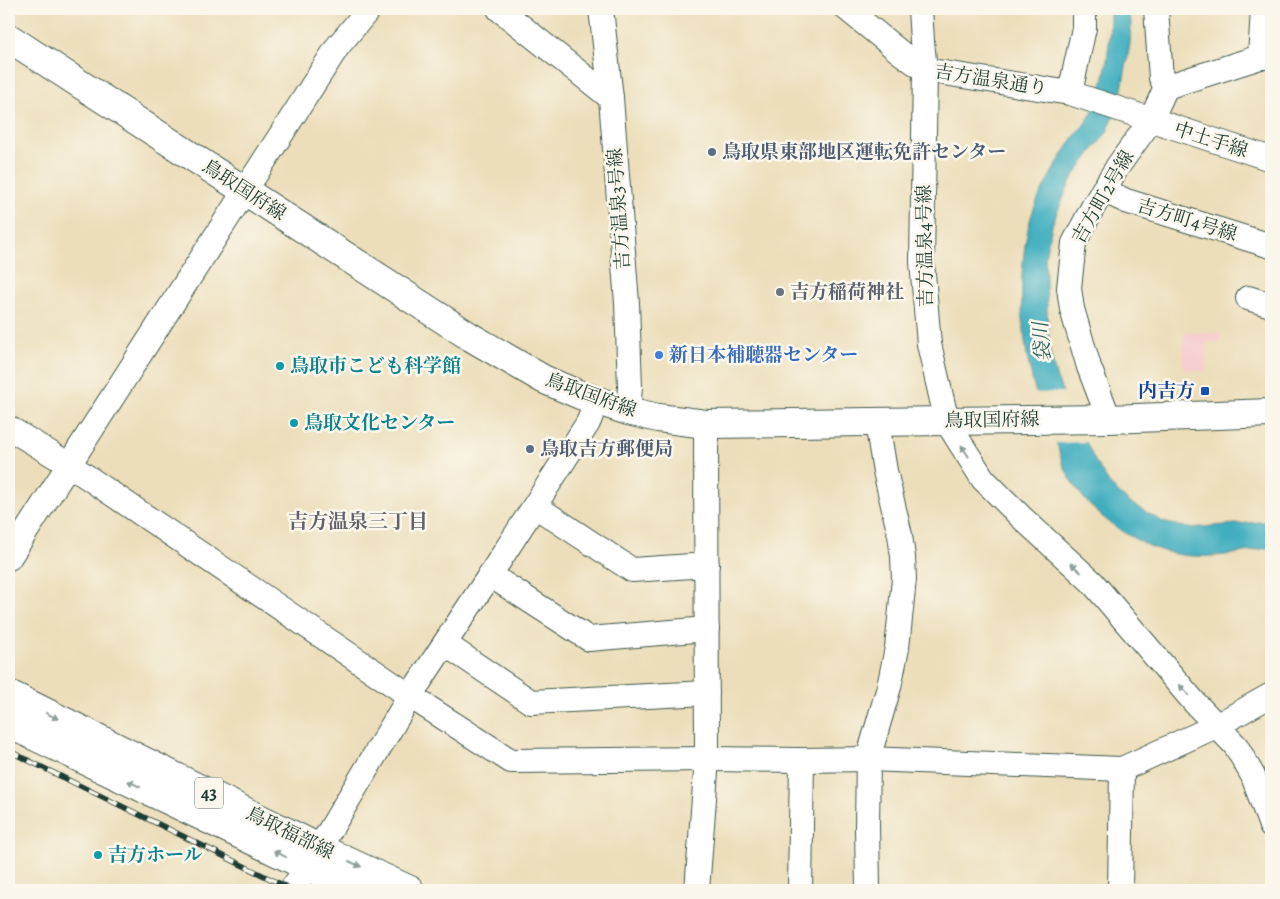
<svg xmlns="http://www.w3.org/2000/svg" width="1280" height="899" viewBox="0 0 1280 899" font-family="Alegreya,'Noto Serif JP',serif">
<rect width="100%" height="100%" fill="#fbf7ec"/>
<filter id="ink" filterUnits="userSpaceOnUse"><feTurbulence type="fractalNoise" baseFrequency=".02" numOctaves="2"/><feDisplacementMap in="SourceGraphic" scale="10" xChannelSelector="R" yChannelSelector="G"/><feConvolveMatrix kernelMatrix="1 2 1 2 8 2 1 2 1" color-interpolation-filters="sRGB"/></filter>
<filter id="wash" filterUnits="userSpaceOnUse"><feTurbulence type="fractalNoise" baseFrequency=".0096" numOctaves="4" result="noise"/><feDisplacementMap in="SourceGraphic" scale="20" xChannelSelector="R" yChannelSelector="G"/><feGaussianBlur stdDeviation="1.12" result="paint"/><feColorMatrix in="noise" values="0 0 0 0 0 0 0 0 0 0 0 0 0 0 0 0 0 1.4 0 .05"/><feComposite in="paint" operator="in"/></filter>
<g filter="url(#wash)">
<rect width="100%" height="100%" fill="#ecdeba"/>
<!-- built -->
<path fill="#f7cfd0" d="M1184,332L1220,333V342H1207L1206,371L1183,370Z"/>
<!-- water -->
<path fill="#41aebf" stroke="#30767a" d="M1110,9H1130L1131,25L1130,44L1120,101L1107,132L1071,180L1053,222L1045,256L1048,328L1050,352L1057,379L1094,459L1111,486L1129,502L1163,522L1189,528L1271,521V548C1262,548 1254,551 1245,552C1218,557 1189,559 1163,551C1136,543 1096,517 1080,493C1073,484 1067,474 1063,464C1060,457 1059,449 1056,442C1050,426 1041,410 1036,393C1020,341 1016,269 1031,217C1038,193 1060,158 1074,137C1079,130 1086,123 1090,116C1107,83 1110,45 1110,9Z"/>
<!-- pier -->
<path fill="#ecdeba" d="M1065,392L1089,442L1054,443L1034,393Z"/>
</g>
<g filter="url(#ink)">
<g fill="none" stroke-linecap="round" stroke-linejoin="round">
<!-- minor casing -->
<g stroke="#3e5548" stroke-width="26">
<g id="minor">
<path d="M499,9L611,98"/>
<path d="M601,9L611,98L627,303L630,387L628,411"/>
<path d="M847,9L901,53L925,70L1070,93L1271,159"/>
<path d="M920,9L922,41L925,70L922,262L929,344L947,422L983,479L1021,517L1092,582L1195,703L1236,746L1253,776L1271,826"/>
<path d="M1156,9L1161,78L1166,87"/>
<path d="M1260,57L1263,9"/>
<path d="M1070,93L1084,28V9"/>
<path d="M1103,190L1126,201L1271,246"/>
<path d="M1248,298L1271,305"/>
<path d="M1109,419L1089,367L1072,309L1069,288L1074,243L1093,207L1118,166L1151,120L1166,87L1260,57H1271"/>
<path d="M9,428L68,464L410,696L511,761L707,759L802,760L868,759L1122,769L1216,726L1271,695"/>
<path d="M535,506L632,570L707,565"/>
<path d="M9,558L338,46L369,9"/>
<path d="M490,575L589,639L707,629"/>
<path d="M445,644L531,702L707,693"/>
<path d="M291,890L308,867L410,696L490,575L588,423L597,401"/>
<path d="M697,890L707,759L706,424"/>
<path d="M800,890L802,760"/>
<path d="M868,890L867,826L868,759L889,687L897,648L904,579L903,557L900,535L885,471L877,423"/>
<path d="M1120,890L1122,769"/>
</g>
</g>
<!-- secondary casing -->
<g stroke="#3e5548" stroke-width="30">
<path id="secondary" d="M9,38L469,336L543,379L580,395L628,411L658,418L706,424L1109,419L1271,413"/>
</g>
<!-- primary casing -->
<g stroke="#3e5548" stroke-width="30">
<g id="primary">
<path d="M9,694L319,848L410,890"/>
<path d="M9,724L356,890"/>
</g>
</g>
<!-- minor -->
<use href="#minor" stroke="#fff" stroke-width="24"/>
<!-- secondary -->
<use href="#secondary" stroke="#fff" stroke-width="28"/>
<!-- primary -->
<use href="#primary" stroke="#fff" stroke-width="28"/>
<!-- rail casing -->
<g stroke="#1f3d34" stroke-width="5.5">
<path id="rail" d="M9,751L293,890"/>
</g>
<!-- rail -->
<use href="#rail" stroke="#fbf7ec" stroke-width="4" stroke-dasharray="11" stroke-linecap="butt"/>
</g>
<!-- one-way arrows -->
<defs><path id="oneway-solid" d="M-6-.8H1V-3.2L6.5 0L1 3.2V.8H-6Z" transform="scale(1.25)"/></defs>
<g fill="#8f9e9a">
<use href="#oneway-solid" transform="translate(965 451) rotate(-123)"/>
<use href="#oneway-solid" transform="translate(1076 568) rotate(-138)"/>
<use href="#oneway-solid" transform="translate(1184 690) rotate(-131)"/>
<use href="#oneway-solid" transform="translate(52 716) rotate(26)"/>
<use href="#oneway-solid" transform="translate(134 784) rotate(-154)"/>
<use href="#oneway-solid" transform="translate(280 854) rotate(-154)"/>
<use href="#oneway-solid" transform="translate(355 864) rotate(24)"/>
</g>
</g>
<!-- markers -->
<g fill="#5c6f8a" stroke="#fbf7ec" stroke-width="2">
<circle cx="712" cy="152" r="5"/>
<circle cx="530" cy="449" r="5"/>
</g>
<circle fill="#6b7280" stroke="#fbf7ec" stroke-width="2" cx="780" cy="292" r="5"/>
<circle fill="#3f7fe0" stroke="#fbf7ec" stroke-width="2" cx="659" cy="355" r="5"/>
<g fill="#0f9aa8" stroke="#fbf7ec" stroke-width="2">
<circle cx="280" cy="366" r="5"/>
<circle cx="294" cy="423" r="5"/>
<circle cx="98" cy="855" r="5"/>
</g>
<rect fill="#1a4fb4" stroke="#fbf7ec" stroke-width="2" x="1200" y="386" width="10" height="10" rx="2.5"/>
<g text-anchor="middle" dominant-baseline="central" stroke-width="5" stroke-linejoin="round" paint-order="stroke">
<!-- shield labels -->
<rect fill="#fbf7ec" stroke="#61756b" stroke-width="1" x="195" y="777.5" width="28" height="31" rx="4"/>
<g font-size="18" font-weight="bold" fill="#1f3d34">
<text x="209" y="793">43</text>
</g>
<!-- street labels -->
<g font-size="19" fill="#1f3d34" stroke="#fbf7ec">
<text transform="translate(991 80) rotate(9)">吉方温泉通り</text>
<text transform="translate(1211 140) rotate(18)">中土手線</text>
<text transform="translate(244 190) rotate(33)">鳥取国府線</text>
<text transform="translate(1103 197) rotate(-60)">吉方町2号線</text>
<text transform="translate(619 209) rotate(-94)">吉方温泉3号線</text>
<text transform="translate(1187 220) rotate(17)">吉方町4号線</text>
<text transform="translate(925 246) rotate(-91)">吉方温泉4号線</text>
<text transform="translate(591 395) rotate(20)">鳥取国府線</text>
<text transform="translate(992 420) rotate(-1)">鳥取国府線</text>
<text transform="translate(290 833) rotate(26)">鳥取福部線</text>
</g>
<!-- service labels -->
<g font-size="19" font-weight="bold" fill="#4e5e75" stroke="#fbf7ec" text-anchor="start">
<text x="722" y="152">鳥取県東部地区運転免許センター</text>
<text x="540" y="449">鳥取吉方郵便局</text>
</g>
<!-- worship labels -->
<g font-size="19" font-weight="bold" fill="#5b616d" stroke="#fbf7ec" text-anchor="start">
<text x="790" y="292">吉方稲荷神社</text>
</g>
<!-- shop labels -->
<g font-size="19" font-weight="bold" fill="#366cbe" stroke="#fbf7ec" text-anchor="start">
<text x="669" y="355">新日本補聴器センター</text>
</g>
<!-- culture labels -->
<g font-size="19" font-weight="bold" fill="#0d838f" stroke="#fbf7ec" text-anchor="start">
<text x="290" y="366">鳥取市こども科学館</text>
<text x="304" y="423">鳥取文化センター</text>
<text x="108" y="855">吉方ホール</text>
</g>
<!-- transit labels -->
<g font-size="19" font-weight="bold" fill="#164399" stroke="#fbf7ec" text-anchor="end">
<text x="1195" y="391">内吉方</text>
</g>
<!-- water labels -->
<g font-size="20" font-style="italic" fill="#295f5e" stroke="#fbf7ec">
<text transform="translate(1042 342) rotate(-95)">袋川</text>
</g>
<!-- neighbourhood labels -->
<g font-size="20" font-weight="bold" fill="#63616b" stroke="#fbf7ec">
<text x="358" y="521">吉方温泉三丁目</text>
</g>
</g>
<!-- margin -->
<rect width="1280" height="899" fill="none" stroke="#fbf7ec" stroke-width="30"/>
</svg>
